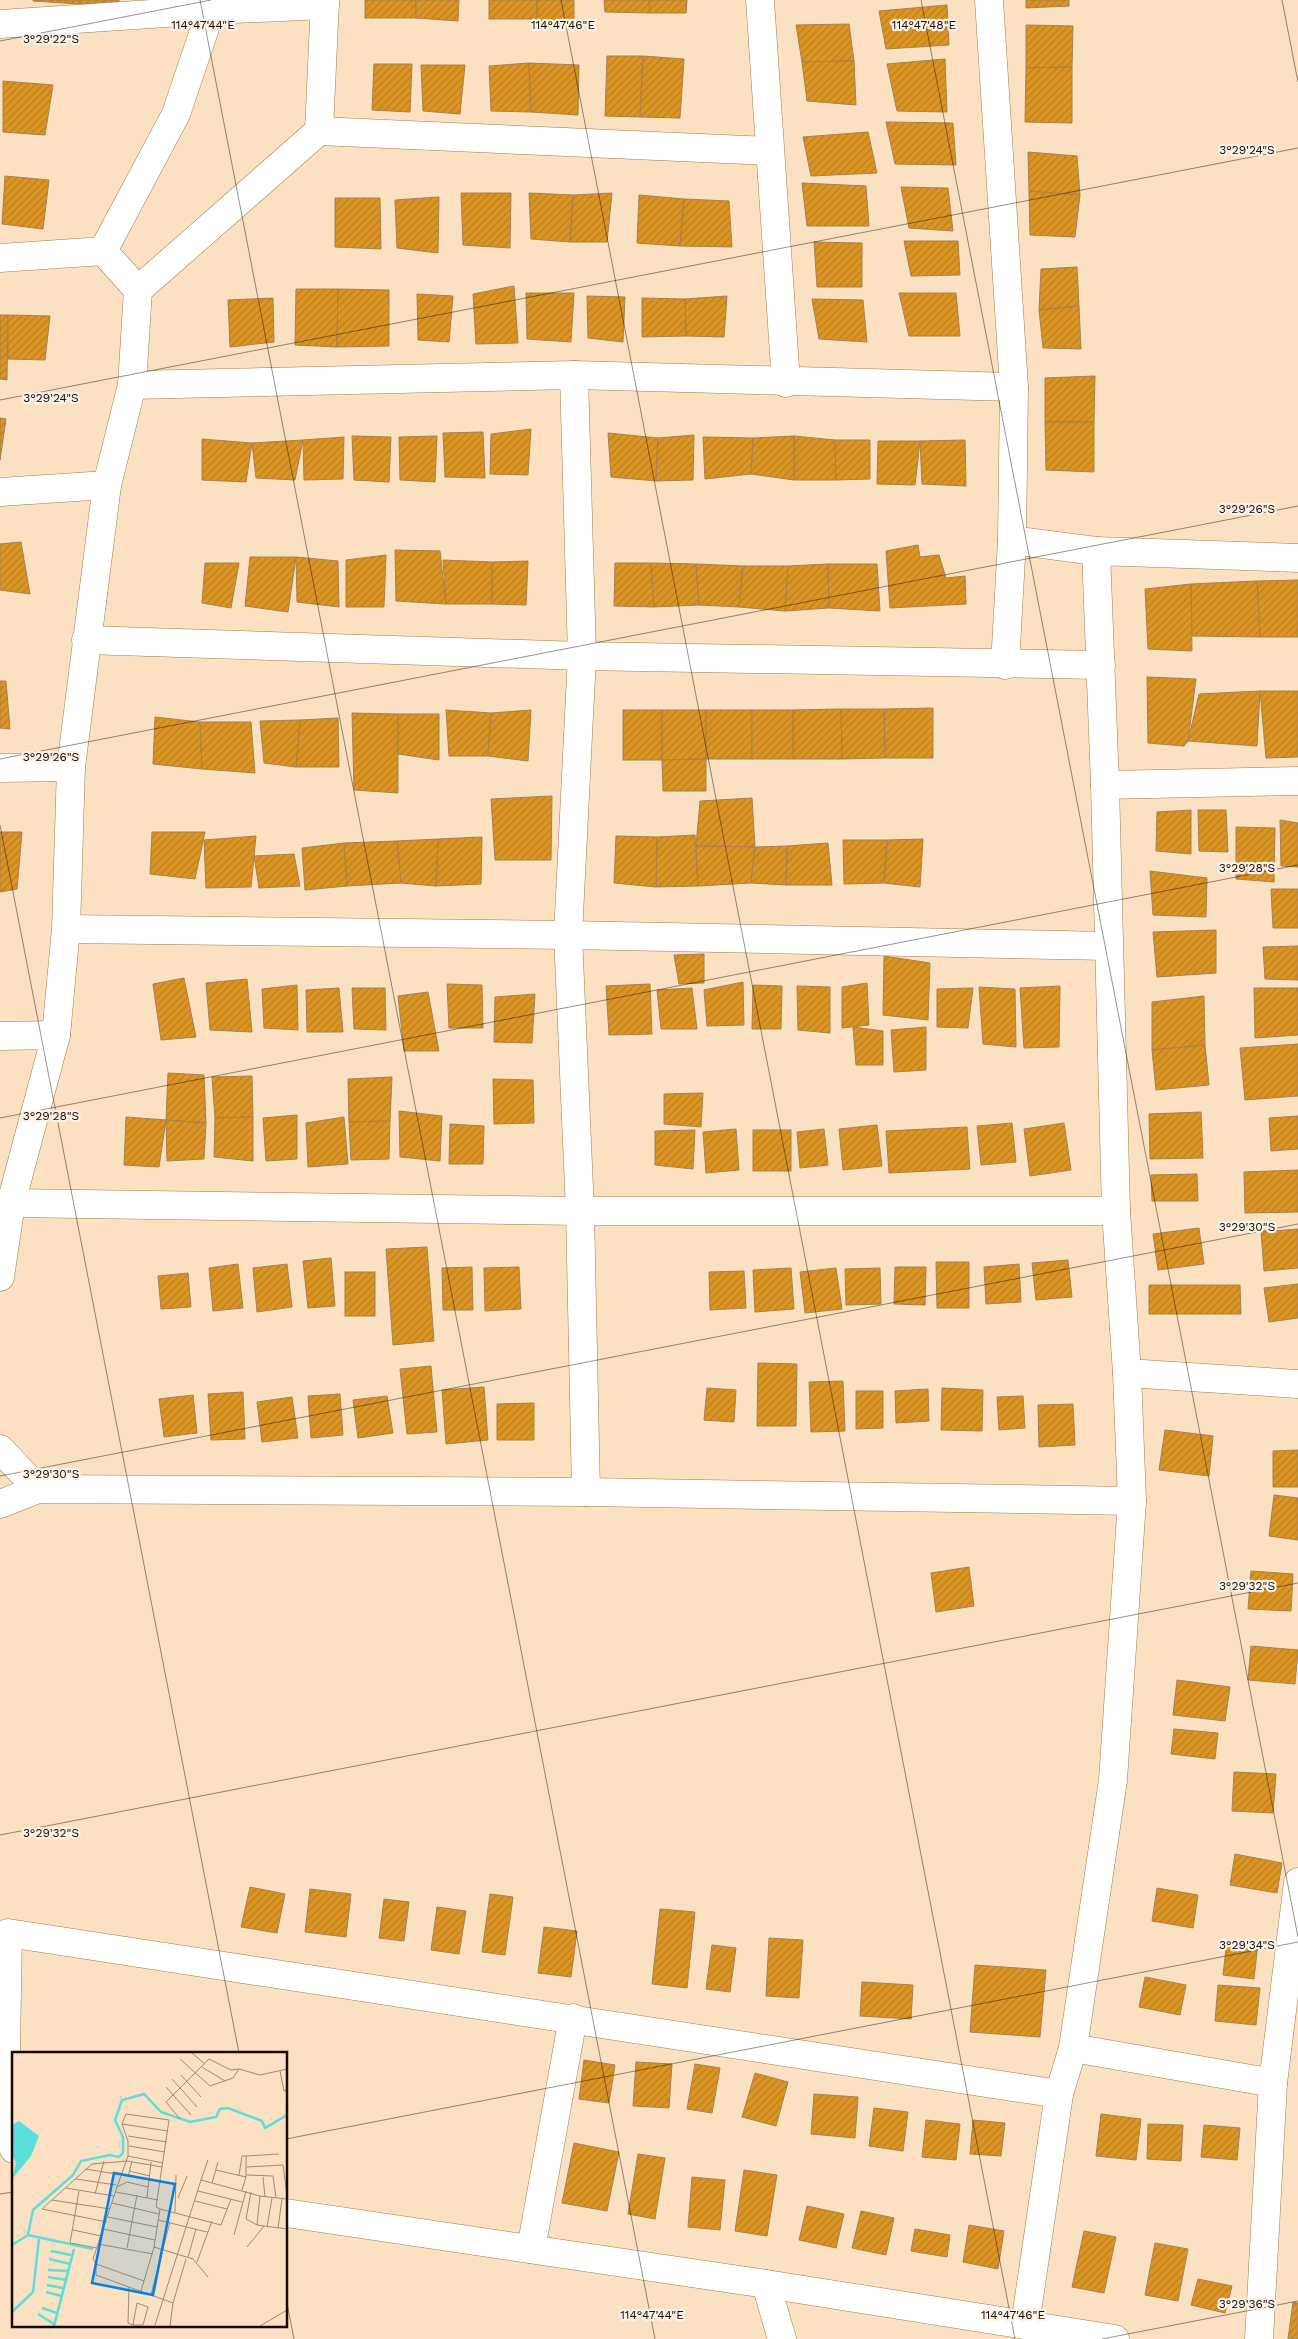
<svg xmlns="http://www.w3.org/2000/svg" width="1298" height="2339" viewBox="0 0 1298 2339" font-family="'Work Sans',sans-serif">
<defs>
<pattern id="building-hatch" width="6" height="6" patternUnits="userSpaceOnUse" patternTransform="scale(1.25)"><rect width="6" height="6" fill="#db9524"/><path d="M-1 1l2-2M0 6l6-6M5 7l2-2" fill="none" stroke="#bb7f1f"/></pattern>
</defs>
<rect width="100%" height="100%" fill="#fbe1c1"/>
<!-- building -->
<g fill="url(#building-hatch)" stroke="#a8804c">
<path d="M79,0V4L33,1V0Z"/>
<path d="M79,0H119V2L79,4Z"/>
<rect x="365" y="0" width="51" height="18"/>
<path d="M416,0H459L458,21L416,18Z"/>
<rect x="489" y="0" width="48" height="19"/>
<path d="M537,0H574V25H538Z"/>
<path d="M604,0H649L650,13L605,12Z"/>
<path d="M649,0H687L686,13H650Z"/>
<path d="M1026,0H1069V6L1026,8Z"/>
<path d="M947,5L949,45L886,49L879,11Z"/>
<path d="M849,24L854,61L802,62L796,25Z"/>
<path d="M1026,25L1073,26L1072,67L1026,68Z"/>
<path d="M607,56H643L640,117L605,116Z"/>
<path d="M643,56L684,59L680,118L640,117Z"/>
<path d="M945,59L947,112L897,111L887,64Z"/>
<path d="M854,61L856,105L807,101L802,62Z"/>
<path d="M529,63L531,112L491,111L489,66Z"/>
<path d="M529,63L579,65L578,115L531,112Z"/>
<path d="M374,64H412L410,112L372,110Z"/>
<path d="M421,65H465L460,114L423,111Z"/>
<path d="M1072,67V123L1025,122L1026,68Z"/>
<path d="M3,81L53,85L45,135L3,132Z"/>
<path d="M886,122L953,123L956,165L895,164Z"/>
<path d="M868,132L877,173L811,176L803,137Z"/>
<path d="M1028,152L1077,156L1080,195L1029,191Z"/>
<path d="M5,176L49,180L43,229L2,224Z"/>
<path d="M802,183L866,186L869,226H807Z"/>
<path d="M901,187L948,188L953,231L909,228Z"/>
<path d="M1029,191L1080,195L1075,237L1030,235Z"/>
<path d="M461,193H511L510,248L463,245Z"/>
<path d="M529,193L573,195L570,242L531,239Z"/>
<path d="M612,193L607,242H570L573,195Z"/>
<path d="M639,195L684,199L680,246L637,243Z"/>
<path d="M439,197L438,253L397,248L395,200Z"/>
<path d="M335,198H380L381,249L335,247Z"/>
<path d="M684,199L729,201L732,247L680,246Z"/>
<path d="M904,241H958L960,275L911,276Z"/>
<path d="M814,242L862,243V287H817Z"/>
<path d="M1077,267L1079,306L1039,310L1041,269Z"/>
<path d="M514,286L518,343L476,344L473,294Z"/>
<path d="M296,289H338L337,347L295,345Z"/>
<path d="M338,289L389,290V346L337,347Z"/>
<path d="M526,293H574L571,342L527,339Z"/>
<path d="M899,293H956L960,336H909Z"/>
<path d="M417,294L453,296L449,342L418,340Z"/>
<path d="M587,296L625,297L623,342L588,338Z"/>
<path d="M727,296L724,337L686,336L685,299Z"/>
<path d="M273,298L274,342L230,347L228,300Z"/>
<path d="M642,298L685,299L686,336L642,337Z"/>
<path d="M812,299L863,300L867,342L819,339Z"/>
<path d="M1079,306L1081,349L1043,348L1039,310Z"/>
<path d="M0,315H8L7,380L0,379Z"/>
<path d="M8,315L50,316L45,360L8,359Z"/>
<path d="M1095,376L1094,422H1045V378Z"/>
<path d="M0,418L6,419L0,460Z"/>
<path d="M1045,422H1094V472L1046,470Z"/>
<path d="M531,429L528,475L490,474L491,434Z"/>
<path d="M483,432L485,478L445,477L443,433Z"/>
<path d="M608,433L658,438L656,481L611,477Z"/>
<path d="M694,435L693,480L656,481L658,438Z"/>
<path d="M352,436L391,437L389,482L354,480Z"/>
<path d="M437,436L435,482L400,480L399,437Z"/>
<path d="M794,436L835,440L836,480H794Z"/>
<path d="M794,436V480L751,474L753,438Z"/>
<path d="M344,437L343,479L304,480L303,440Z"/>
<path d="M703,437L753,438L751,474L705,479Z"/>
<path d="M202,439L252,443L246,482L202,480Z"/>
<path d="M303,440L295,480L256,478L252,443Z"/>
<path d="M835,440H870V479L836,480Z"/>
<path d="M965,440L966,486L922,484L920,441Z"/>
<path d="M878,441H920L915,485L877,484Z"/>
<path d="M21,542L30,594L0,590V544Z"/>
<path d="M918,545L920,557L939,555L946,578L965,576L966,604L890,608L886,551Z"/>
<path d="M395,550L440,551L446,604L396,601Z"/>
<path d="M386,555L384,607H346V560Z"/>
<path d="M250,557H296L288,612L245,606Z"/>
<path d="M296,557L338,561L339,607L297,602Z"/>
<path d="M443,560L492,562V604H446Z"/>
<path d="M528,561L526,605L492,604V562Z"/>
<path d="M205,563H239L231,608L202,603Z"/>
<path d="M615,563H651L654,607L614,606Z"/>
<path d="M651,563L696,564L699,605L654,607Z"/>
<path d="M696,564L743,566L739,607L699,605Z"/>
<path d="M828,564L829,608L785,611L788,566Z"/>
<path d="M828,564H877L880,611L829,608Z"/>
<path d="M743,566H788L785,611L739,607Z"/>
<path d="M1298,580V637H1260L1257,581Z"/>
<path d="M1257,581L1260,637L1192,636L1191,584Z"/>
<path d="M1191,584L1192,651L1148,649L1145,589Z"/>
<path d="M1147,677L1196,679L1188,741L1184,746L1148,743Z"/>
<path d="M0,681H6L10,729L0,728Z"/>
<path d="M1260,691L1257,746L1188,741L1199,694Z"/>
<path d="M1260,691H1298V757L1266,758Z"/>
<path d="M933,708V758H885L884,709Z"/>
<path d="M841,709H884L885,758L842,759Z"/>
<path d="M841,709L842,759H793V710Z"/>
<path d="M446,710L491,713L488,756H449Z"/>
<path d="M531,710L528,761L488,756L491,713Z"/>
<rect x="623" y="710" width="39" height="50"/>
<path d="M662,710H706V759L662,760Z"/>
<rect x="706" y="710" width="46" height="49"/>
<rect x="752" y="710" width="41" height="49"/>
<path d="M352,713L398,714V793L354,790Z"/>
<path d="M398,714H439V760L398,754Z"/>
<path d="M155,717L200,722L202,769L153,764Z"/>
<path d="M338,718L339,767H296L300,720Z"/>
<path d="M300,720L296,767L264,763L260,721Z"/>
<path d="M200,722H251L255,773L202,769Z"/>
<path d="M706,759V791H663L662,760Z"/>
<path d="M552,796L551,860H495L491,799Z"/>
<path d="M752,798L755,847L696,846L700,801Z"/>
<path d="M1191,810V854L1156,851L1157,812Z"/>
<path d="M1198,810H1226L1228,852L1199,851Z"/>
<path d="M1280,820L1298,823V867L1281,866Z"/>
<path d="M1236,827L1275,828L1274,882L1236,879Z"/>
<path d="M0,832H22L17,889L0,892Z"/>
<path d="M152,832H205L195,879L150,874Z"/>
<path d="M695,835L698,886L656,887L657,837Z"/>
<path d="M256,836L251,887L206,888L204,840Z"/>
<path d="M616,836L657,837L656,887L614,883Z"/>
<path d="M482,837L481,884L436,886L438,839Z"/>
<path d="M438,839L436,886L401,883L397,841Z"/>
<path d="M923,839L920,887L884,883L887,840Z"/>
<path d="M843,840H887L884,883L844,884Z"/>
<path d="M397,841L401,883L347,886L344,843Z"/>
<path d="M344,843L347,886L305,890L302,848Z"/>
<path d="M828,843L832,885H786L787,846Z"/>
<path d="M696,846L755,847L751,883L698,886Z"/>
<path d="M787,846L786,885L751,883L755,847Z"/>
<path d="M294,854L300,886L259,888L254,856Z"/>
<path d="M1150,871L1207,878L1206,917L1153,915Z"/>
<path d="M1271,889H1298V928H1273Z"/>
<path d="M1216,930V973L1157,977L1153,932Z"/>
<path d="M1298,946V980L1265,979L1263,947Z"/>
<path d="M704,954V983L679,984L674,955Z"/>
<path d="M884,956L930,963L928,1020L883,1015Z"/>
<path d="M184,978L196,1037L161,1040L153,984Z"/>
<path d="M247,979L252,1032L210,1030L206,983Z"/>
<path d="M743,982L744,1025L707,1026L704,990Z"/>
<path d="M867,983L869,1025L842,1028V987Z"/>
<path d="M447,984L482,985L483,1028H449Z"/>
<path d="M650,984L652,1034L609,1035L606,986Z"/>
<path d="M297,985L298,1030L264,1028L262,989Z"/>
<path d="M753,985L782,986L781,1029H752Z"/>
<path d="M797,986L830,987V1033L798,1030Z"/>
<path d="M1060,986L1059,1047L1024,1048L1020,988Z"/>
<path d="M979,987L1015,989L1016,1047L983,1044Z"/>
<path d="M339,988L343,1032H307L306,990Z"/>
<path d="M352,988H385L386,1030L354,1029Z"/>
<path d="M692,988L697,1029H661L657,990Z"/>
<path d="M973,988L968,1028L937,1027V989Z"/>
<path d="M1254,988H1298V1035L1255,1038Z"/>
<path d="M428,992L439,1051H404L398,996Z"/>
<path d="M535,994L532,1043L494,1042L495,997Z"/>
<path d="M1204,996L1205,1045L1152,1050V1002Z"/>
<path d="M853,1027L883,1031V1065H856Z"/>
<path d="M926,1027V1070L894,1072L891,1030Z"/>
<path d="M1298,1044V1096L1245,1100L1240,1048Z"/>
<path d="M1205,1045L1209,1085L1156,1090L1152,1050Z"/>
<path d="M168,1073L204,1075L206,1123L166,1120Z"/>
<path d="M252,1076L253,1117L215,1118L212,1077Z"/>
<path d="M392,1077L390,1121L349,1122L348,1079Z"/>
<path d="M493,1079L533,1080L534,1123L494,1124Z"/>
<path d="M703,1093L701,1127L664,1124V1094Z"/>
<path d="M399,1111L442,1116L440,1161L400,1157Z"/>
<path d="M1201,1112L1203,1158L1150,1159L1149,1114Z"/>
<path d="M297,1115V1159L266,1161L263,1118Z"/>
<path d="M1298,1116V1149L1271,1151L1269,1118Z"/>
<path d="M126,1117L166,1120L159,1167L124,1165Z"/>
<path d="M253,1117V1161L214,1157L215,1118Z"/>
<path d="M344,1117L348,1164L308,1167L306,1123Z"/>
<path d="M166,1120L206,1123L204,1159L167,1161Z"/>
<path d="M390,1121L389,1159L351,1160L349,1122Z"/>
<path d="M1012,1123L1016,1162L981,1165L977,1126Z"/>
<path d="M1064,1123L1071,1170L1030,1176L1024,1129Z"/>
<path d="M450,1124L484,1126L483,1164H449Z"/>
<path d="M877,1125L882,1166L843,1170L839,1129Z"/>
<path d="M967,1127L970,1169L889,1173L886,1131Z"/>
<path d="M736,1129L739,1170L706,1173L703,1132Z"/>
<path d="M824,1129L828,1165L800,1168L797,1132Z"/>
<path d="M695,1130L693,1169L655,1165V1131Z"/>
<rect x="753" y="1130" width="38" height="41"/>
<path d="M1298,1170V1212L1245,1213L1244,1172Z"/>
<path d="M1197,1174L1198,1201H1152L1151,1175Z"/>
<path d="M1199,1228L1204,1264L1158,1270L1153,1234Z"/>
<path d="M1298,1229V1268L1264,1271L1261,1232Z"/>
<path d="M427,1247L434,1341L393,1345L386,1249Z"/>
<path d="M331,1258L335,1306L308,1308L303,1261Z"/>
<path d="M1068,1260L1072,1297L1036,1300L1032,1263Z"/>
<path d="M936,1262H969V1308H937Z"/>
<path d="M238,1264L243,1308L213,1311L209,1268Z"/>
<path d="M287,1264L292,1307L257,1312L253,1268Z"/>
<path d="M1019,1264L1021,1302L986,1304L984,1267Z"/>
<path d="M472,1267L473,1310H443L442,1268Z"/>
<path d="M519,1267L521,1309L485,1311L484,1268Z"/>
<path d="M895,1267H926L925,1305L894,1304Z"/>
<path d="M791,1268L794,1309L755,1312L753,1270Z"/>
<path d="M836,1268L842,1309L805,1313L800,1272Z"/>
<path d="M880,1268L881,1304L846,1305L845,1269Z"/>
<path d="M744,1271L746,1308L710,1310L709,1272Z"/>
<rect x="345" y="1272" width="30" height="44"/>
<path d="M188,1273L191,1307L161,1309L158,1276Z"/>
<path d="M1298,1284V1318L1269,1322L1264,1288Z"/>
<path d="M1149,1285H1240L1241,1314H1149Z"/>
<path d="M758,1363L797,1364L796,1426H757Z"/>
<path d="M431,1366L437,1432L407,1434L400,1369Z"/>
<path d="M843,1381L845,1431L811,1432L809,1382Z"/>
<path d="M484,1387L488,1440L446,1444L442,1390Z"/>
<path d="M707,1388L736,1390L734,1422L704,1420Z"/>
<path d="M942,1388L983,1390L982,1431L941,1430Z"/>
<path d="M928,1389L929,1421L896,1423L895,1391Z"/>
<path d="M856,1391H883V1428L856,1429Z"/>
<path d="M243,1392L245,1439L211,1440L208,1394Z"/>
<path d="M340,1394L343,1435L311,1438L308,1396Z"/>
<path d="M193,1395L197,1433L164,1437L159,1399Z"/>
<path d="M387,1396L393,1433L358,1438L353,1400Z"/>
<path d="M1023,1396L1025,1428L999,1430L997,1397Z"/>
<path d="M292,1397L298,1438L262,1442L257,1402Z"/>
<path d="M534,1403V1440H497V1404Z"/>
<path d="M1073,1404L1075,1445L1039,1447L1038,1405Z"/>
<path d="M1165,1430L1213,1436L1209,1476L1159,1470Z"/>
<path d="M1298,1450V1487H1273V1451Z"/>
<path d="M1274,1495L1298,1498V1540L1269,1536Z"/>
<path d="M969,1567L974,1606L936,1612L931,1573Z"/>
<path d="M1251,1571L1293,1574L1291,1611L1248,1609Z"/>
<path d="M1251,1646L1298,1650L1295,1684L1248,1680Z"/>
<path d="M1177,1680L1230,1687L1225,1721L1173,1715Z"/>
<path d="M1174,1729L1218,1733L1215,1759L1171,1754Z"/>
<path d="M1234,1772L1276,1774L1273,1813L1232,1811Z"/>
<path d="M1235,1854L1282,1863L1277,1893L1230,1885Z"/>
<path d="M250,1887L285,1894L277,1933L241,1927Z"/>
<path d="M1157,1888L1198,1895L1193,1928L1152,1921Z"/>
<path d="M310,1889L351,1894L346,1937L305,1932Z"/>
<path d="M490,1894L513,1897L505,1955L482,1952Z"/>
<path d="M384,1899L409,1902L404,1941L379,1938Z"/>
<path d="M437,1907L466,1911L459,1954L431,1950Z"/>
<path d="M660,1909L695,1912L687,1988L652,1984Z"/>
<path d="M544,1927L577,1931L571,1977L538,1973Z"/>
<path d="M769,1938L803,1940L799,1998L766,1996Z"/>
<path d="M1227,1940L1258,1943L1254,1979L1223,1975Z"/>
<path d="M712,1945L736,1948L730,1992L706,1989Z"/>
<path d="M975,1965L1046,1970L1040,2037L970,2032Z"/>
<path d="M1145,1977L1186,1985L1180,2015L1139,2007Z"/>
<path d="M862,1982L913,1985L911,2019L860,2016Z"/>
<path d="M1218,1985L1260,1988L1256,2025L1215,2021Z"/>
<path d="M584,2060L615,2065L609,2103L579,2099Z"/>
<path d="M636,2062L672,2064L669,2108L633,2106Z"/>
<path d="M695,2064L720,2068L712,2113L687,2109Z"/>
<path d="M755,2073L788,2082L776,2126L742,2117Z"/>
<path d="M814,2094L858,2097L855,2138L811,2134Z"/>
<path d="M874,2108L908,2112L903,2151L869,2146Z"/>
<path d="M1101,2114L1141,2119L1136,2160L1096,2156Z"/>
<path d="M926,2120L960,2124L956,2160L922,2157Z"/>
<path d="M973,2120L1005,2123L1001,2156L970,2154Z"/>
<path d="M1148,2124L1183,2125L1181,2161L1147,2159Z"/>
<path d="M1204,2125L1240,2128L1237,2160L1201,2157Z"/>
<path d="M574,2143L619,2152L607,2211L562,2203Z"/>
<path d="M638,2154L665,2158L655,2219L628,2214Z"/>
<path d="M744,2170L777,2175L767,2236L735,2231Z"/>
<path d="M692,2177L725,2180L720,2230L688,2227Z"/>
<path d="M807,2206L844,2214L836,2248L799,2240Z"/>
<path d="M861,2211L894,2218L886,2255L852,2248Z"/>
<path d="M969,2225L1004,2231L998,2269L963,2262Z"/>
<path d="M915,2229L950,2235L947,2257L911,2251Z"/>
<path d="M1084,2231L1116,2237L1104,2293L1072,2287Z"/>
<path d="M1155,2243L1188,2249L1178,2301L1145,2295Z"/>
<path d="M1198,2279L1232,2286L1225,2313L1191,2305Z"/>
<path d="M1293,2302L1298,2303V2339H1288Z"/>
</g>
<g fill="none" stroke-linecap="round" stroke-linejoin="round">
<!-- minor casing -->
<g stroke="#a37b48" stroke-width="29">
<g id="minor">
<path d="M760,0L786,383"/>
<path d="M989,0L1014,387L1012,540L1096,551"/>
<path d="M0,24L211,10L325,5"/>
<path d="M319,131L325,0"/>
<path d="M0,258L103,251"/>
<path d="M138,290L103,251L176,114L211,10L212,0"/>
<path d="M574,375L582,656L568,935L580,1211L586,1492"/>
<path d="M132,385L574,375L1014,387"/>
<path d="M0,492L107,485"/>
<path d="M1298,558L1096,551L1105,785L1116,1211L1127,1373L1298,1384"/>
<path d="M86,640L582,656L1101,665"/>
<path d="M1005,665L1012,540"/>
<path d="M0,768L71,767"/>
<path d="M1105,785L1298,781"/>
<path d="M66,929L568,935L1108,946"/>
<path d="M0,1036L56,1035"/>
<path d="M11,1203L580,1211H1116"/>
<path d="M0,1277L11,1203L56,1035L66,929L71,767L107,485L132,385L138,290L319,131L769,151"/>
<path d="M0,1449L38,1489"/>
<path d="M0,1504L38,1489L586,1492L1132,1501"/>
<path d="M1073,2048L1273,2083"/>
<path d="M14,2149L6,2130L5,2105L8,1933L1059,2094"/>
<path d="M286,2213L766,2284L1115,2339"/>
<path d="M531,2249L573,2018"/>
<path d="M766,2284L782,2339"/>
<path d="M1025,2325L1059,2094L1073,2048L1113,1780L1132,1501L1127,1373"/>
<path d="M1259,2339L1273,2083L1298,1882"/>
</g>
</g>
<!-- minor -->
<use href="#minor" stroke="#fff" stroke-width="28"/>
</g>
<!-- ticks -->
<path fill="none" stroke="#180a00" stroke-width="1" stroke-opacity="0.45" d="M200,0L655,2339M561,0L1015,2339M921,0L1298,1937M1282,0L1298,82M0,41L211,0M0,400L1298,148M0,759L1298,506M0,825L239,2053M0,1118L1298,865M0,1476L1298,1224M0,1835L1298,1583M286,2139L1298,1942M0,2194L14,2192M286,2298L294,2339M1102,2339L1298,2301"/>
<!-- overview -->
<g transform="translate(12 2052)">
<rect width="275" height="275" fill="#fbe1c1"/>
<path d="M7,69L27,84L19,104L0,127L4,111L0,103V73Z" fill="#5bdfdc"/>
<path fill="none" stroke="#5bdfdc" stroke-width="2.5" d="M16,183L81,197M0,193L16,183L21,158L61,123L69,109L98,103L107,105L111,101V85L103,68L110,48L132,42L149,60L178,70L204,65L208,57L216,56L250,69L253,76L275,63V55M39,199L59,203M37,207L58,212M36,218L56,219M36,225L54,228M35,233L51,236M34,240L50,244M30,256L45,261M0,260L21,240L27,187M26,262L42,272M42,274L62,197"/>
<path fill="none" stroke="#a08b74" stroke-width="1" d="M180,1L193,12M168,7L198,34L221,26L227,17L248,23L275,17M190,15L213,29M268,19L272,39L275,38M169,23L189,45M160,27L185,55M154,35L179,63M168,67L154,50L197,7L219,18L227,17M110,72L156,79M116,84L155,90M117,94L153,100M116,104L151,111M234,104L267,102M235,115L271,113L275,143M73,117L117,124M204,118L234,125L230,138M117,119L138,124M227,123L230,104H234V125M235,123L261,124L264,146M116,125L120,109M251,125L253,145M64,127L104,133M189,128L196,108M200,131L206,110M105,135L116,104V89L110,72L114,62L157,68L144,155L148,157M54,136L102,144M67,139L58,191L85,196M186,139L230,150M104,140L146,148M239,140L234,167L245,173M83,142L92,109M248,144L245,173L275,177M135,146L139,110M166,146L175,124M40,148L98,157M183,149L215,157M100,151L147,162M163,160L164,123M96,165L145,175M146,168L195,180M95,170L30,157L80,112L115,109L150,115M255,175L260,146M266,176L270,147M91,177L143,188M61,178L89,184M222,183L234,139M86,192L141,202M235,195L252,174M115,196L125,143M176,205L184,177M185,210L200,169M84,212L81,207L105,135L115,130L136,135M196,225L181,207L142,195L148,157L209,173L219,147M132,229L84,212V223L161,251M117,235L116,271L121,273H131L136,255L125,251L121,273M129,239L142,195M139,243L158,170M143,273L189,128L248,144L275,147M158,274L161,251L174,207M248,274L275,258"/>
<path fill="#067fe5" fill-opacity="0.15" stroke="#067fe5" stroke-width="2.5" d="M102,121L163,132L141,243L80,231Z"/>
<rect width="275" height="275" fill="none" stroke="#180a00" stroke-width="2.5"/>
</g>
<g font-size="12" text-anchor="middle" fill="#180a00" stroke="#faf1e7" stroke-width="4.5" stroke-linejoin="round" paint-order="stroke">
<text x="203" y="29">114°47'44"E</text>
<text x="563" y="29">114°47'46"E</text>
<text x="924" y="29">114°47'48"E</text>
<text x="51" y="43">3°29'22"S</text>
<text x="1247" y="154">3°29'24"S</text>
<text x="51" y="402">3°29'24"S</text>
<text x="1247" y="513">3°29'26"S</text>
<text x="51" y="761">3°29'26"S</text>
<text x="1247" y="872">3°29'28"S</text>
<text x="51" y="1120">3°29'28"S</text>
<text x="1247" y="1231">3°29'30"S</text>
<text x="51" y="1478">3°29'30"S</text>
<text x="1247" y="1590">3°29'32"S</text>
<text x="51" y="1837">3°29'32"S</text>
<text x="1247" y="1949">3°29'34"S</text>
<text x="1247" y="2308">3°29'36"S</text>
<text x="652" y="2319">114°47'44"E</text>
<text x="1013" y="2319">114°47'46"E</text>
</g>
</svg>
